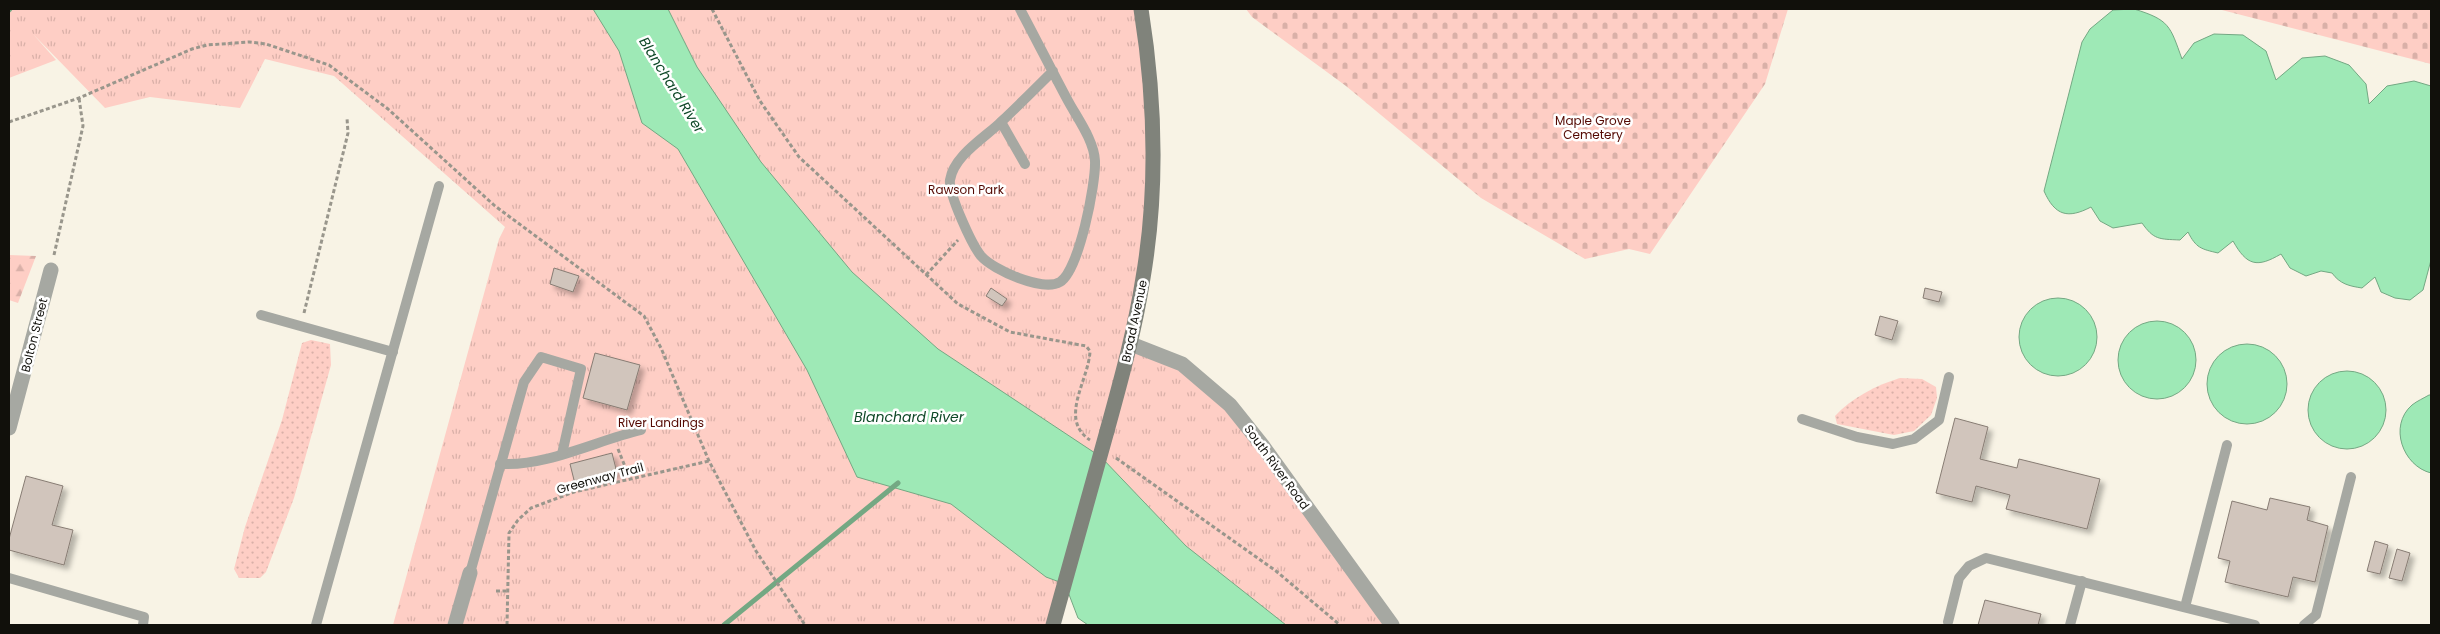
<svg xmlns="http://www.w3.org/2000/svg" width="2440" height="634" viewBox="0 0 2440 634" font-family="Poppins,sans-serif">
<defs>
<pattern id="grass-dots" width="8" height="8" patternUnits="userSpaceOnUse" patternTransform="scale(1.25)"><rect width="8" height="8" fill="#fecec5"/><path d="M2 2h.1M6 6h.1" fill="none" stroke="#d9b0a8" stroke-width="1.8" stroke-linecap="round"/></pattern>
<pattern id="forest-firs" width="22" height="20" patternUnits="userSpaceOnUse" patternTransform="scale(1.25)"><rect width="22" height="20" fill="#fecec5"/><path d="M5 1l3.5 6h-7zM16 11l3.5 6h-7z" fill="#d9b0a8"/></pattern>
<pattern id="cemetery-stones" width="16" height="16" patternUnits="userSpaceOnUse" patternTransform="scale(1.25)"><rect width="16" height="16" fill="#fecec5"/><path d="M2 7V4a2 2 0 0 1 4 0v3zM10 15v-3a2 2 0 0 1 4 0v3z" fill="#d9b0a8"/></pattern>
<pattern id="park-tufts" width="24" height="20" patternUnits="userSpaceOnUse" patternTransform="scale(1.25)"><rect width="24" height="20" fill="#fecec5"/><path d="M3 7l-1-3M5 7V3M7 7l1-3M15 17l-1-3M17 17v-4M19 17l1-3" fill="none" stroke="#d9b0a8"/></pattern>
<filter id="shadow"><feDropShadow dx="4.5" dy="4.5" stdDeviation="2.5" flood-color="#0004"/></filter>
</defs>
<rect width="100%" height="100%" fill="#f8f3e5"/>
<!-- grass -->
<g fill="url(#grass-dots)">
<path d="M311,340L330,344L331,365L294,498L266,572L260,578H239L234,569L245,527L282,420L302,343Z"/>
<path d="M1900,378L1922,379L1936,387L1937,398L1931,415L1914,431L1894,435L1837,424L1835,416C1851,398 1877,385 1900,378Z"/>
</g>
<!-- forest -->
<path fill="url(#forest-firs)" d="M9,255L36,256L18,303L9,300Z"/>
<!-- cemetery -->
<g fill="url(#cemetery-stones)">
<path d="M1246,9H1788L1765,84L1650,254L1629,249L1585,259L1481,198L1346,86L1252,17Z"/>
<path d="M2218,9H2431V64Z"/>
</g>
<!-- park -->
<path fill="url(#park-tufts)" d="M9,9H1140L1153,137L1131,344L1182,364L1230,405L1393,625H1181L1076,546L1053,625H393L499,239L505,227L334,76L265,59L240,108L150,97L105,108L33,34L56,60L9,78Z"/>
<!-- water -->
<g fill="#9ee9b6" stroke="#74a883">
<path d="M593,9H668L697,67L761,162L852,272L938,349L1101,457L1186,546L1286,625H1088L1078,618L1065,584L1046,577L951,504L857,477L807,370L678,149L642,123L619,51Z"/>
<path d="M2134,9C2170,20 2170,26 2182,59L2194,43L2214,34L2243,35L2266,51L2276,80L2302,58L2325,56L2349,65L2366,84L2369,104L2387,86L2414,81L2431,86V260L2423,290L2410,300L2395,298L2381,292L2375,277L2362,288C2349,286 2340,284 2332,273L2321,271L2306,276L2290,268L2281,254C2257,268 2247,266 2233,241L2218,253C2201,249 2196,248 2188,232L2180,240C2159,239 2154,240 2142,223L2113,228L2100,221L2091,207C2068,219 2055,216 2044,191L2082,42L2090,29L2113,10Z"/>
<circle cx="2058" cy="337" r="39"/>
<circle cx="2157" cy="360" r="39"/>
<circle cx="2247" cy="384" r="40"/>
<circle cx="2347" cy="410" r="39"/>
<path d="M2429,395H2431V473C2403,466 2388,426 2412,405C2417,401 2424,398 2429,395Z"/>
</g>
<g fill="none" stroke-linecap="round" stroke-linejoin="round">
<!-- stream -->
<g stroke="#74a883" stroke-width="5">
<path d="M9,10L10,9"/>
<path d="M724,625L898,483"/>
</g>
</g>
<!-- building -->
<g fill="#d1c5bc" stroke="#877c73" filter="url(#shadow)">
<path d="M554,268L579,276L573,292L550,284Z"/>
<path d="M991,288L1007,299L1002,306L986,296Z"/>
<path d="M1925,288L1942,292L1939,302L1923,298Z"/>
<path d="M1880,316L1898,321L1892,340L1875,335Z"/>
<path d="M595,353L640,365L627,410L583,398Z"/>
<path d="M1955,418L1988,427L1980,459L2017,468L2019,459L2100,479L2087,529L2006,509L2010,495L1976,486L1972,502L1936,493Z"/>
<path d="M612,453L617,473L575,484L570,464Z"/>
<path d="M26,476L63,486L52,525L73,530L64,565L9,550V539Z"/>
<path d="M2270,498L2310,507L2307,520L2328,526L2315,582L2293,577L2288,597L2225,582L2230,561L2218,558L2232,501L2267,510Z"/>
<path d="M2375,541L2388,545L2380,574L2367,571Z"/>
<path d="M2397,549L2410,553L2402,581L2389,578Z"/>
<path d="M1985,600L2041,614L2038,625H1978Z"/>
</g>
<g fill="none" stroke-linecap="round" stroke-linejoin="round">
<!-- path -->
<g stroke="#99968c" stroke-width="3" stroke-dasharray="4 2.5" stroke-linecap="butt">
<path d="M712,9L760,101L799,157L958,304L1010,332L1086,346L1090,351C1089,380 1058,419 1090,440"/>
<path d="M9,122L79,98L192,49L207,45L249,42L266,44L329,65L388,109L495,206L644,316L661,348L709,461L756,551L805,625"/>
<path d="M54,255L83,126L79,98"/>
<path d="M926,275L958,240"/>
<path d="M304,313L348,133L347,118"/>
<path d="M618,449L630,479"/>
<path d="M1116,458L1276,571L1340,625"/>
<path d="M496,591H509"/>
<path d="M507,625L509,533L518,520L531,508L574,492L709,461"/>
</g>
<!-- service -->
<g stroke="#a6a8a2" stroke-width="10">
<path d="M1020,9C1036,39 1051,69 1067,99C1077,118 1094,140 1095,161C1096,183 1079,271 1060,282C1043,292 993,270 981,256C972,245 948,193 950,180C954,155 986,137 1002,121C1019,105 1036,88 1053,71"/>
<path d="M1001,122L1025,164"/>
<path d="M261,315L393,352"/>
<path d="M1802,419L1857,437L1893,444L1914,439L1939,420L1949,377"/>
<path d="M500,464C548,466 595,441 641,430"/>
<path d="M470,573L524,382L541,357L581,369L562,454"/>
<path d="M9,578L144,617L143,625"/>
<path d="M2185,607L2227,445"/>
<path d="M1948,622L1959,578L1969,566L1986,558L2255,625"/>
<path d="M316,625L439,186"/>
<path d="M2070,625L2082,581"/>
<path d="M2304,625L2316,615L2351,477"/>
</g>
<!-- minor -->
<g stroke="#a6a8a2" stroke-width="15">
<path d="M9,428L51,270"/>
<path d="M455,625L470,573"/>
</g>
<!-- tertiary -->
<path stroke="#a6a8a2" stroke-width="15" d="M1131,344L1182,364L1230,405L1262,445L1392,625"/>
<!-- secondary -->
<path stroke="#80837b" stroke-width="15" d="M1107,431C1121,380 1135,330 1143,278C1158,190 1155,97 1141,9"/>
<!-- secondary-bridge -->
<path stroke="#80837b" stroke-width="15" d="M1053,625L1107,431"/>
</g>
<g text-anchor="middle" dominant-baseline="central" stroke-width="5" stroke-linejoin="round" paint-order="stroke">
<!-- park labels -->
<g font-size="12" fill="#540902" stroke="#fff">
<text x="1593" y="120">Maple Grove<tspan x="1593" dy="14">Cemetery</tspan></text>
<text x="966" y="189">Rawson Park</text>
<text x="661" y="422">River Landings</text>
</g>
<!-- street labels -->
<g font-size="12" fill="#11100b" stroke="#fff">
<text transform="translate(1134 321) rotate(-78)">Broad Avenue</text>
<text transform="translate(34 335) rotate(-76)">Bolton Street</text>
<text transform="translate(1277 467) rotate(54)">South River Road</text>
<text transform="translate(600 478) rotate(-15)">Greenway Trail</text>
</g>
<!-- water labels -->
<g font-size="14" font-style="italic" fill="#0e4827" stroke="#fff">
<text transform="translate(672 85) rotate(58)">Blanchard River</text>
<text x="909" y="417">Blanchard River</text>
</g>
</g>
<!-- border -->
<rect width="2440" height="634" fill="none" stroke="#11100b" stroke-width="20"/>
</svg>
